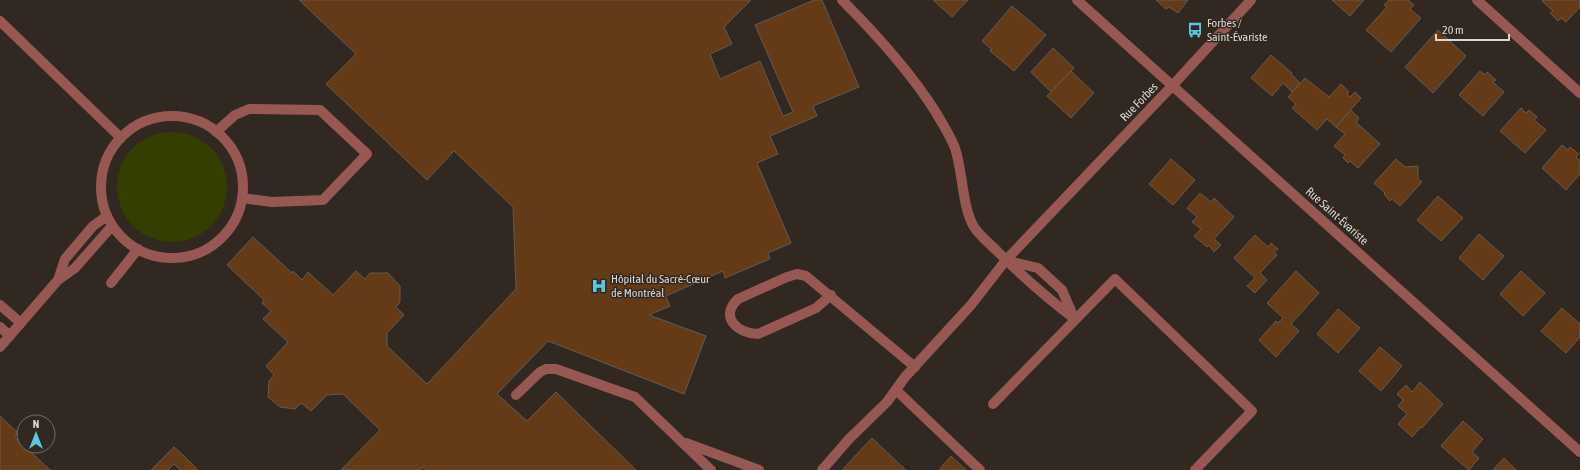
<svg xmlns="http://www.w3.org/2000/svg" width="1580" height="470" viewBox="0 0 1580 470" font-family="'Asap Condensed',sans-serif">
<rect width="100%" height="100%" fill="#312821"/>
<!-- green -->
<circle fill="#343e00" cx="172" cy="187" r="55"/>
<!-- building -->
<g fill="#643b16" stroke="#645a52">
<path d="M299,0H751L724,27L732,44L710,54L720,79L760,61L783,116L793,112L755,25L814,0H822L859,87L813,106L817,116L770,136L778,154L757,163L791,243L768,253L770,259L753,266L725,278L723,271L666,296L670,306L649,315L706,336L684,394L548,341L497,394L527,421L556,392L636,470H426L422,467L420,470H341L380,430L343,394L327,395L311,411L301,403L295,409L280,407L268,397L269,381L274,375L266,366L288,342L263,319L271,311L262,303L264,300L227,265L253,237L292,273L293,271L302,280L308,272L333,295L356,271L365,279L370,273H388L400,286V302L396,307L404,315L387,333V346L427,384L516,289L513,207L454,151L427,180L326,84L356,54Z"/>
<path d="M933,0H968L952,17Z"/>
<path d="M1156,0H1188L1178,13L1169,7L1166,9Z"/>
<path d="M1332,0H1364L1350,16Z"/>
<path d="M1389,0H1408L1414,5L1410,9L1421,18L1391,52L1366,30L1387,7L1384,5Z"/>
<path d="M1543,0H1580V7L1566,22L1561,18L1558,21L1550,13L1553,11L1542,1Z"/>
<path d="M1012,6L1046,35L1014,71L990,51L992,50L982,41Z"/>
<path d="M1438,30L1466,56L1433,93L1405,67Z"/>
<path d="M1053,48L1074,68L1051,92L1031,72Z"/>
<path d="M1271,55L1292,73L1291,74L1300,83L1292,92L1283,83L1272,96L1251,78Z"/>
<path d="M1071,71L1094,93L1071,118L1047,96Z"/>
<path d="M1480,71L1485,75L1487,72L1496,80L1493,82L1504,92L1483,116L1459,95Z"/>
<path d="M1305,78L1329,97L1341,84L1349,92L1347,94L1350,97L1355,92L1361,98L1336,127L1327,119L1317,130L1292,108L1296,104L1288,97Z"/>
<path d="M1521,108L1526,113L1529,110L1537,117L1534,120L1546,130L1525,153L1500,131Z"/>
<path d="M1351,110L1359,118L1356,122L1380,144L1358,168L1350,161L1348,163L1343,158L1345,155L1334,146L1345,134L1336,127Z"/>
<path d="M1562,145L1568,150L1570,147L1579,154L1576,157L1580,161V174L1566,190L1542,168Z"/>
<path d="M1171,159L1195,180L1173,205L1149,184Z"/>
<path d="M1396,159L1405,167L1418,166V179L1422,182L1400,206L1392,199L1390,201L1384,194L1385,193L1374,183Z"/>
<path d="M1200,193L1211,202L1214,198L1234,217L1214,239L1221,245L1214,252L1209,245L1207,247L1194,236L1201,229L1192,222L1197,217L1187,208Z"/>
<path d="M1438,196L1463,218L1441,241L1417,220Z"/>
<path d="M1479,234L1504,256L1483,280L1459,258Z"/>
<path d="M1255,235L1268,247L1271,243L1278,249L1274,252L1277,255L1260,273L1267,280L1255,293L1247,286L1255,278L1234,258Z"/>
<path d="M1296,271L1319,293L1291,324L1299,331L1276,357L1259,340L1276,321L1278,323L1283,318L1267,303Z"/>
<path d="M1521,271L1545,293L1523,316L1500,294Z"/>
<path d="M1562,308L1580,324V337L1566,353L1541,331Z"/>
<path d="M1338,309L1360,328L1338,353L1317,334Z"/>
<path d="M1380,347L1402,366L1381,391L1359,371Z"/>
<path d="M1420,382L1443,404L1422,428L1421,427L1412,437L1398,424L1407,414L1398,406L1403,400L1397,394L1406,385L1412,392Z"/>
<path d="M0,416L18,433L15,437L50,470H0Z"/>
<path d="M1463,421L1483,439L1472,452L1479,458L1469,470L1441,446Z"/>
<path d="M872,438L893,458L906,470H842Z"/>
<path d="M174,447L183,455L198,470H180L174,464L168,470H151Z"/>
<path d="M951,456L966,470H939Z"/>
<path d="M1504,458L1516,470H1493Z"/>
</g>
<g fill="none" stroke-linecap="round" stroke-linejoin="round">
<!-- minor -->
<g stroke="#975853" stroke-width="10">
<path d="M842,0C876,34 909,70 935,111C942,123 950,135 955,148C963,172 962,207 974,227C980,236 990,244 997,251C1022,276 1047,298 1075,319"/>
<path d="M1077,0L1580,452"/>
<path d="M1477,0L1580,93"/>
<path d="M0,21L121,138"/>
<circle cx="172" cy="187" r="71"/>
<path d="M216,132L235,115L249,109L320,110L367,154L323,200L272,202L242,198"/>
<path d="M1008,261L1038,268L1062,290L1074,318"/>
<path d="M58,280L65,259L93,226L107,216"/>
<path d="M111,283L138,249"/>
<path d="M831,295L816,308L758,334C737,333 719,317 738,299L787,277L797,274L806,276L915,367"/>
<path d="M0,305L21,323"/>
<path d="M0,327L10,336"/>
<path d="M0,347L58,280L75,268L112,226"/>
<path d="M896,390L980,470"/>
<path d="M516,395L540,372L546,369H556L635,397L711,470"/>
<path d="M993,404L1115,279L1252,411L1195,470"/>
<path d="M686,443L759,470"/>
<path d="M822,470L849,439L887,402L905,377L971,305L1006,260L1173,85L1251,0"/>
</g>
</g>
<!-- icons -->
<defs>
<g id="bus-bare" transform="scale(1.2)"><path d="M-5-6H5V4H4V6H2V4H-2V6H-4V4H-5ZM-3.5-4V0h7V-4ZM-3.5 1.2v1.5H-2V1.2ZM2 1.2v1.5H3.5V1.2Z" fill="#59c8e5" stroke="#312821" stroke-width="2.5" paint-order="stroke"/></g>
<g id="hospital-bare" transform="scale(1.2)"><path d="M-5-5h3v3.5h4V-5h3V5h-3V1.5h-4V5h-3Z" fill="#59c8e5" stroke="#312821" stroke-width="2.5" paint-order="stroke"/></g>
</defs>
<g fill-rule="evenodd">
<use href="#bus-bare" x="1195" y="30"/>
<use href="#hospital-bare" x="599" y="286"/>
</g>
<g text-anchor="middle" dominant-baseline="central" stroke-width="3" stroke-linejoin="round" paint-order="stroke">
<!-- poi labels -->
<g font-size="12" fill="#dcd6d1" stroke="#312821" text-anchor="start">
<text x="1207" y="23">Forbes /<tspan x="1207" dy="14">Saint-Évariste</tspan></text>
<text x="611" y="279">Hôpital du Sacré-Cœur<tspan x="611" dy="14">de Montréal</tspan></text>
</g>
<!-- street labels -->
<g font-size="12" fill="#dcd6d1" stroke="#312821">
<text transform="translate(1139 102) rotate(-46)">Rue Forbes</text>
<text transform="translate(1337 216) rotate(42)">Rue Saint-Évariste</text>
</g>
</g>
<!-- north arrow -->
<g transform="translate(36 434)"><circle r="19" fill="#312821" stroke="#756e67"/>
<path d="M0-3L7 15L0 10L-7 15Z" fill="#59c8e5"/>
<text y="-6" font-size="11" font-weight="bold" text-anchor="middle" fill="#dcd6d1">N</text>
</g>
<!-- scale -->
<path d="M1436 34v6h73v-6" fill="none" stroke="#dcd6d1" stroke-width="2"/>
<text x="1442" y="34" font-size="12" fill="#dcd6d1" stroke="#312821" stroke-width="3" paint-order="stroke">20 m</text>
</svg>
